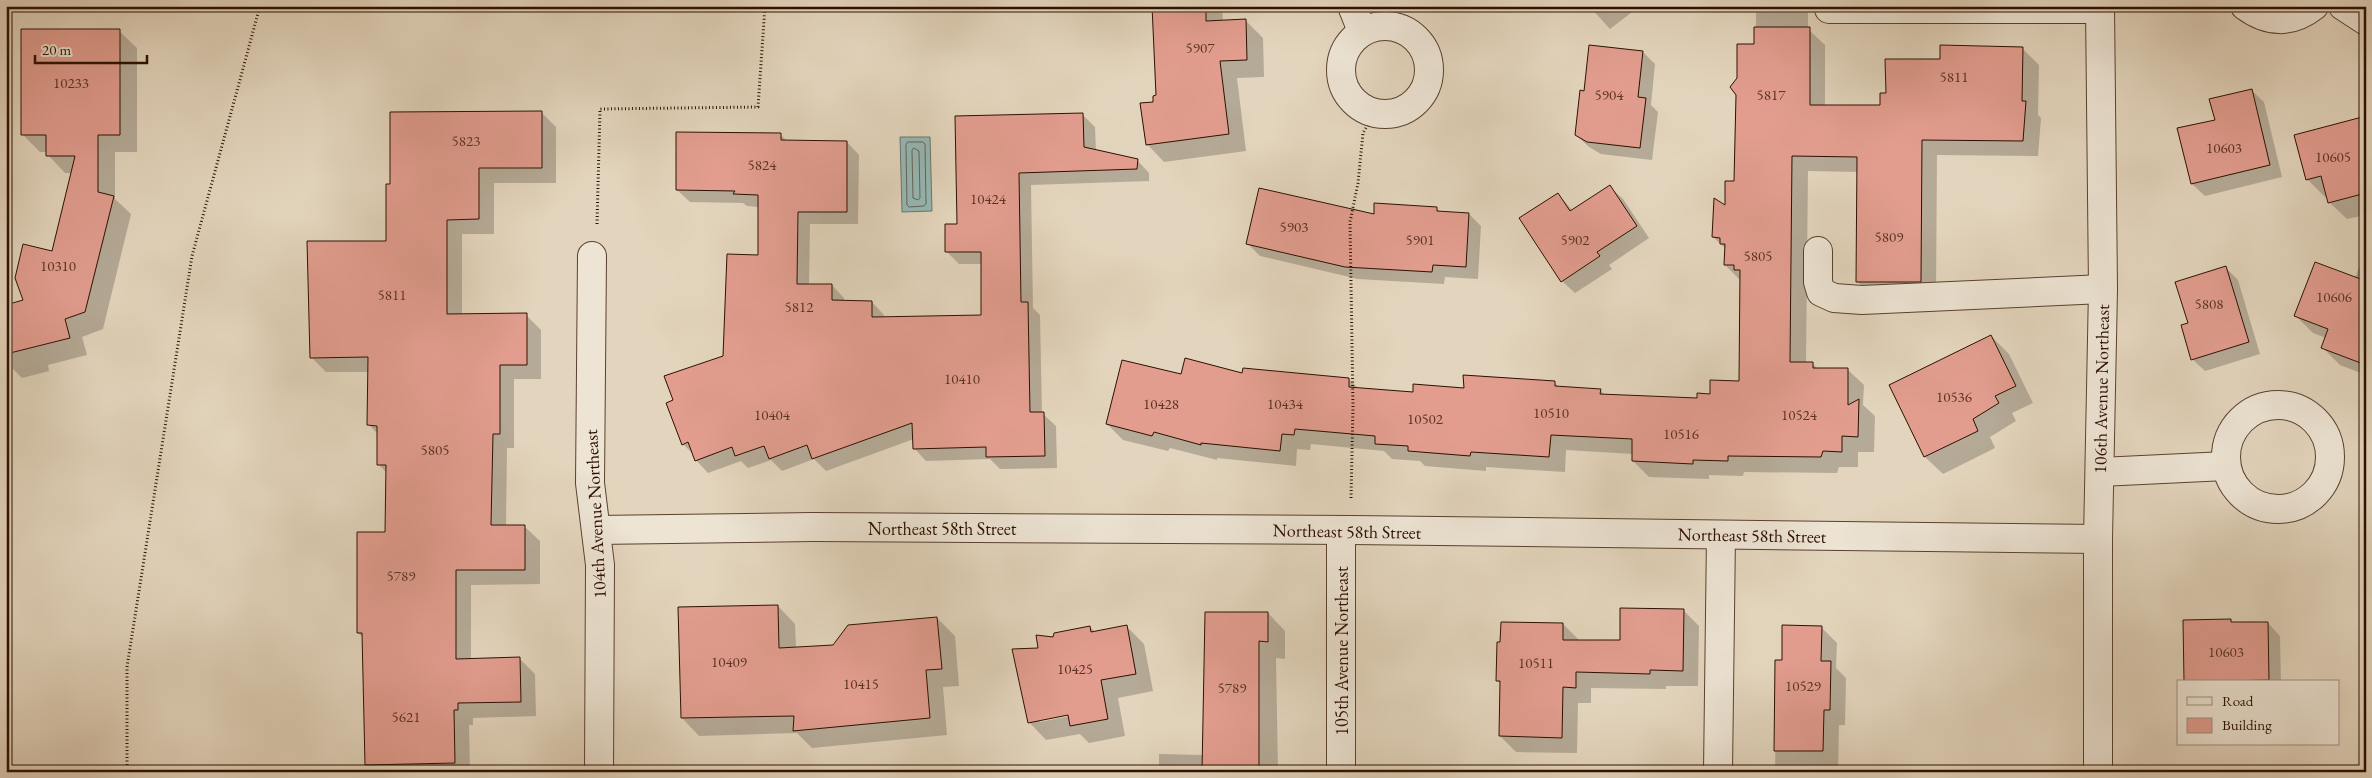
<svg xmlns="http://www.w3.org/2000/svg" width="2372" height="778" viewBox="0 0 2372 778" font-family="'EB Garamond',serif">
<rect width="100%" height="100%" fill="#e3d5bd"/>
<filter id="stains"><feTurbulence type="fractalNoise" baseFrequency=".004" numOctaves="4"/><feColorMatrix values="0 0 0 0 .2 0 0 0 0 .09 0 0 0 0 .02 0 0 0 .5 -.17"/></filter>
<radialGradient id="worn" r=".72"><stop offset=".6" stop-color="#630" stop-opacity="0"/><stop offset="1" stop-color="#630" stop-opacity=".3"/></radialGradient>
<!-- water -->
<path fill="#96b8b5" stroke="#6c756d" d="M900,137H930L932,211L902,212Z"/>
<!-- shadow -->
<g fill="#0003" fill-rule="evenodd">
<path d="M1153,6H1222L1223,21L1245,20L1263,38L1264,77L1237,78L1246,151L1164,162L1147,144L1158,97Z"/>
<path d="M1589,6H1640L1610,29Z"/>
<path d="M1756,6H1808V29L1825,45V106H1882L1887,94L1941,60L2023,49L2039,65L2038,115L2041,118L2038,156L1937,155L1936,297L1873,298L1858,282L1859,172L1808,171L1806,363H1812L1818,369L1848,370L1864,385L1863,405L1875,416L1874,452H1858V467H1839L1837,473L1744,472L1743,476L1709,475V479L1649,477L1633,461V454L1566,450L1565,472L1486,467V471L1425,466L1420,461L1392,459L1384,451L1311,444L1310,450L1297,449L1296,466L1217,458V460L1170,448L1168,451L1123,440L1107,424L1182,376L1243,374L1349,379L1359,389L1414,393L1554,382L1559,387L1600,390L1606,396L1698,399L1740,382L1741,281L1725,265L1726,249L1713,237L1736,182L1738,78L1756,46Z"/>
<path d="M119,31L137,48V152H115V199L131,214L103,329L82,337L87,355L48,365L49,371L22,378L6,362V306L25,301L53,253L72,173H65L48,155V152H40L23,135Z"/>
<path d="M1643,52L1655,64L1651,105L1658,112L1652,160L1601,154L1589,147L1576,135L1585,92Z"/>
<path d="M2251,90L2264,102L2282,177L2205,196L2192,184L2179,129L2216,121Z"/>
<path d="M541,112L556,127V183H494V234H462V315H526L541,330V379H514V448H507L506,526H524L540,541V584L471,585V660L520,659L535,674L536,716L473,718V725H469L470,772H367L364,638L358,633L386,533L387,473L378,464V434L368,424L369,372H326L311,357L387,242Z"/>
<path d="M1083,115L1095,127L1096,151L1137,160L1149,173V181L1031,185L1033,308L1040,315L1042,413L1056,426L1057,468L1000,469L990,459L926,461L914,448V439L826,471L814,459L782,471L771,460L748,468L741,461L708,473L696,460L694,455L683,444L674,401L724,357L759,256V207L747,206L743,203L690,202L677,190L781,135L787,141L847,142L859,155L858,224H810L809,285H832L844,298V302H872L884,315V318L982,317V264H959L947,252L958,225Z"/>
<path d="M2366,118V215L2347,219L2329,202L2328,196L2325,197L2307,179Z"/>
<path d="M1610,187L1623,199L1649,238L1609,265L1612,269L1575,293L1562,281L1558,194L1573,211Z"/>
<path d="M1436,208L1440,212L1469,214L1481,226L1478,279L1445,277L1444,284L1358,279L1260,256L1248,244Z"/>
<path d="M2359,267L2366,270V375L2340,365L2322,347L2326,338L2313,333L2296,316L2355,278Z"/>
<path d="M2226,268L2238,280L2260,354L2205,371L2192,359L2189,324Z"/>
<path d="M1991,336L2009,354L2033,403L2012,413L2016,421L1990,437L1995,448L1943,474L1925,457L1890,385Z"/>
<path d="M778,606L795,624L796,648L834,646L937,618L955,636L959,686L943,687L947,735L812,748L797,733L699,736L682,718Z"/>
<path d="M1683,610L1699,626L1698,686H1666V689L1591,688V703H1578L1577,753L1516,752L1500,736L1501,684L1498,681L1563,624L1579,640L1621,641Z"/>
<path d="M1268,613L1285,631V659L1276,658L1278,772H1159V754L1204,755Z"/>
<path d="M2231,621L2234,624L2268,623L2280,636L2281,682H2186Z"/>
<path d="M1126,626L1144,644L1153,691L1118,698L1125,736L1089,743L1080,734L1046,740L1029,722L1040,649L1054,639L1090,627L1095,632ZM1074,713V715L1040,722V719Z"/>
<path d="M1821,627L1837,643L1836,668L1846,678L1845,725H1839L1838,772H1775L1777,661H1783Z"/>
</g>
<g fill="none" stroke-linecap="round" stroke-linejoin="round">
<!-- shore -->
<g stroke="#61645a" stroke-width="1">
<path d="M908,142H923L925,144L926,204L924,206L909,207L907,205L906,145Z"/>
<path d="M914,148L919,151L920,198L918,200L913,198L912,151Z"/>
</g>
</g>
<!-- building -->
<g fill="#e29d8f" stroke="#2c1000">
<path d="M1152,6H1206V21L1246,19L1247,60L1220,61L1229,134L1146,145L1140,103L1153,102V96L1156,95Z"/>
<path d="M1754,27H1810V105H1880V93H1886L1885,59H1940V45L2023,47L2022,101H2026L2023,141L1922,140L1921,282H1856L1857,157L1792,156L1790,362H1813V368H1848V405L1859,399L1858,437L1842,436V452L1823,451L1821,457L1728,456V461L1693,460V464L1632,461V439L1551,435L1549,457L1471,452L1470,456L1408,451V446L1375,444V436L1295,429L1294,435L1282,434L1280,451L1201,443V445L1154,432L1152,436L1106,424L1122,360L1181,374L1185,358L1242,373L1243,368L1349,378V387L1413,392V384L1464,388L1463,375L1555,381V386L1601,389L1600,394L1697,398V393L1710,394V380L1739,381L1740,270H1734V265H1724L1725,244H1720V238L1712,237L1714,198L1725,205V181H1734L1736,95L1730,87L1737,78V44H1754Z"/>
<path d="M21,29H120V135H98V192L114,196L85,312L65,319L70,338L6,354V305L23,300L15,278L23,244L52,251L75,156H46V135H21Z"/>
<path d="M1589,45L1643,51L1638,97L1646,98L1640,148L1587,142L1575,135L1580,90L1584,91Z"/>
<path d="M2252,89L2270,165L2191,184L2177,128L2215,120L2209,99Z"/>
<path d="M542,111V168H479V219L447,220V314L527,313V365H500V434H493L491,525H525V570H456V659L520,657L521,702L458,703V710H454L455,763L365,765L362,633H357V532H385L386,465H377V426L367,425L368,357L310,358L307,241H386V184H390V112Z"/>
<path d="M1083,113L1084,147L1138,159L1137,169L1019,173L1021,302H1028L1030,412H1044L1045,456L986,457V447L913,449L912,423L812,459L807,445L769,459L764,446L735,456L732,447L695,461L688,442L682,445L666,403L673,400L664,376L723,356L727,254L758,255V195L733,194L735,191L676,190V132L781,133V140L847,141V212H798L797,284H832V300L872,301V317L981,315V252H945V224H957L955,116Z"/>
<path d="M2366,116V193L2328,203L2321,176L2306,180L2294,135Z"/>
<path d="M1610,185L1637,226L1597,252L1600,256L1561,282L1519,218L1558,193L1570,211Z"/>
<path d="M1259,188L1374,214V203L1437,207V211L1469,213L1466,267L1433,265L1432,272L1345,267L1246,244Z"/>
<path d="M2315,262L2366,281V365L2321,348L2328,329L2294,316Z"/>
<path d="M2226,266L2249,342L2191,360L2181,325L2188,323L2175,282Z"/>
<path d="M1991,335L2016,386L1995,396L1999,403L1973,419L1978,431L1924,457L1889,385Z"/>
<path d="M778,605L779,648L833,645L848,625L937,617L942,669L926,670L930,718L793,731L794,716L681,718L678,607Z"/>
<path d="M1620,608L1684,609L1683,671L1650,670V674L1576,672V688L1563,687L1562,738L1499,736L1500,681H1496L1497,642H1500L1501,622L1563,623V640H1620Z"/>
<path d="M1205,612H1268V642L1259,641V772H1202Z"/>
<path d="M2231,619V622H2268L2269,680L2184,682L2183,620Z"/>
<path d="M1127,625L1136,674L1101,680L1108,719L1070,726L1068,715L1028,723L1012,649L1038,648L1036,635L1053,637L1054,633L1090,626L1091,632Z"/>
<path d="M1782,625L1822,626L1821,661H1831L1830,710H1824L1823,751H1774L1775,660H1782Z"/>
</g>
<g fill="none" stroke-linecap="round" stroke-linejoin="round">
<!-- minor casing -->
<g stroke="#5a412f" stroke-width="30">
<g id="minor">
<path d="M1352,6L1362,31"/>
<path d="M2245,6C2268,23 2291,24 2314,6"/>
<path d="M2343,6L2366,21"/>
<path d="M1829,9H2100"/>
<circle cx="1385" cy="70" r="44"/>
<path d="M1818,251V282L1821,292L1834,298L1862,300L2103,289"/>
<path d="M592,256L590,483L600,565L599,772"/>
<circle cx="2278" cy="457" r="52"/>
<path d="M2100,472L2226,466"/>
<path d="M596,530L813,527L1351,530L2098,539"/>
<path d="M1341,530V772"/>
<path d="M1718,772L1721,535"/>
<path d="M2098,772V539L2103,289L2100,6"/>
</g>
</g>
<!-- path -->
<g stroke="#2c1000" stroke-width="3" stroke-dasharray="1 2.5" stroke-linecap="butt">
<path d="M597,224L600,109L758,107L765,6"/>
<path d="M1351,498L1353,406L1350,222L1358,183L1363,133L1375,113"/>
<path d="M127,772V667L192,256L260,6"/>
</g>
<!-- minor -->
<use href="#minor" stroke="#ede4d4" stroke-width="28"/>
</g>
<g text-anchor="middle" dominant-baseline="central" stroke-width="4" stroke-linejoin="round" paint-order="stroke">
<!-- number labels -->
<g font-size="15" fill="#5a3324">
<text x="1200" y="47">5907</text>
<text x="1954" y="76">5811</text>
<text x="71" y="82">10233</text>
<text x="1609" y="94">5904</text>
<text x="1771" y="94">5817</text>
<text x="466" y="140">5823</text>
<text x="2224" y="147">10603</text>
<text x="2333" y="156">10605</text>
<text x="762" y="164">5824</text>
<text x="988" y="198">10424</text>
<text x="1294" y="226">5903</text>
<text x="1889" y="236">5809</text>
<text x="1420" y="239">5901</text>
<text x="1575" y="239">5902</text>
<text x="1758" y="255">5805</text>
<text x="58" y="265">10310</text>
<text x="392" y="294">5811</text>
<text x="2334" y="296">10606</text>
<text x="2209" y="303">5808</text>
<text x="799" y="306">5812</text>
<text x="962" y="378">10410</text>
<text x="1954" y="396">10536</text>
<text x="1161" y="403">10428</text>
<text x="1285" y="403">10434</text>
<text x="1551" y="412">10510</text>
<text x="772" y="414">10404</text>
<text x="1799" y="414">10524</text>
<text x="1425" y="418">10502</text>
<text x="1681" y="433">10516</text>
<text x="435" y="449">5805</text>
<text x="401" y="575">5789</text>
<text x="2226" y="651">10603</text>
<text x="729" y="661">10409</text>
<text x="1536" y="662">10511</text>
<text x="1075" y="668">10425</text>
<text x="861" y="683">10415</text>
<text x="1803" y="685">10529</text>
<text x="1232" y="687">5789</text>
<text x="406" y="716">5621</text>
</g>
<!-- street labels -->
<g font-size="18" fill="#2c1000" stroke="#ede4d4">
<text transform="translate(2101 389) rotate(-89)">106th Avenue Northeast</text>
<text transform="translate(595 514) rotate(-93)">104th Avenue Northeast</text>
<text x="942" y="528">Northeast 58th Street</text>
<text transform="translate(1347 531) rotate(1)">Northeast 58th Street</text>
<text transform="translate(1752 535) rotate(1)">Northeast 58th Street</text>
<text transform="translate(1341 651) rotate(-90)">105th Avenue Northeast</text>
</g>
</g>
<!-- margin -->
<rect width="2372" height="778" fill="none" stroke="#e3d5bd" stroke-width="25"/>
<rect x="8" y="8" width="2357" height="763" fill="none" stroke="#2c1000" stroke-width="2.5"/>
<rect x="12" y="12" width="2347" height="753" fill="none" stroke="#2c1000"/>
<!-- legend -->
<rect x="2177" y="680" width="162" height="65" fill="#ede4d4" stroke="#a08f7f"/>
<rect x="2187" y="697" width="25" height="8" fill="#ede4d4" stroke="#a08f7f"/>
<text x="2222" y="706" font-size="15" fill="#2c1000">Road</text>
<rect x="2187" y="718" width="25" height="15" fill="#e29d8f" stroke="#a08f7f"/>
<text x="2222" y="730" font-size="15" fill="#2c1000">Building</text>
<!-- scale -->
<path d="M35 55v8h112v-8" fill="none" stroke="#2c1000" stroke-width="2.5"/>
<text x="42" y="55" font-size="15" fill="#2c1000" stroke="#ede4d4" stroke-width="4" paint-order="stroke">20 m</text>
<rect width="100%" height="100%" filter="url(#stains)"/>
<rect width="100%" height="100%" fill="url(#worn)"/>
</svg>
